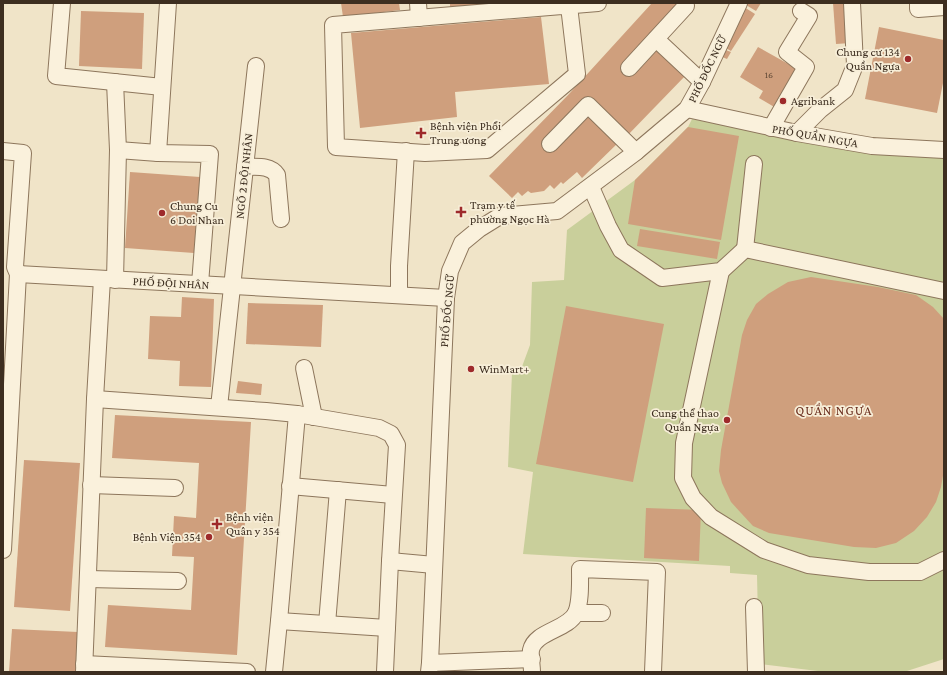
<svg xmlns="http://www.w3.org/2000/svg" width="947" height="675" viewBox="0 0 947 675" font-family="'Crimson Pro',serif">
<rect width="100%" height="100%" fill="#f0e4c8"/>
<!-- green -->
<path fill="#c9cf9b" d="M692,119L780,137L944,157V659L907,671L888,672H826L759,664L757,575L730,573V566L523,554L533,472L508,467L512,373L520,372L530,345L532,282L564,280L567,230L635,180L688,127Z"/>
<!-- building -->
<g fill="#cf9f7d">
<path d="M341,3H399L400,10L343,17Z"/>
<path d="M450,3H492V4L450,8Z"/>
<path d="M652,3H675L681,8L656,44L687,74L625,138L588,109L620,141L582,178L577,172L563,184L561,182L554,189L550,185L544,191L531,193L528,191L522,196L518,192L512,198L489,176L569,94Z"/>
<path d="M747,3H761L756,11L746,5Z"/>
<path d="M833,3H848L851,43L836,44Z"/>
<path d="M744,7L755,14L731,51L724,47Z"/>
<path d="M81,11L144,13L142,69L79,66Z"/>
<path d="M541,17L549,84L455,92L457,117L360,128L351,33Z"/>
<path d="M879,27L944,40V78L937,113L865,99Z"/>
<path d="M758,47L799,70L776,108L759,98L763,91L740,77Z"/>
<path d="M723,49L731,52L727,59L720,56Z"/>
<path d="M688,127L739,136L721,240L628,224L635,180Z"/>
<path d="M130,172L200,177L194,253L125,248Z"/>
<path d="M640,229L720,242L717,259L637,246Z"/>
<path d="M811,277L878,287L916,295L933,307L944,319V470L941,487L936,502L927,517L914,531L896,543L876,548L854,547L769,533L753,526L741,513L731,502L722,483L719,471L721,450L742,335L747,320L756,304L768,294L788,282Z"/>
<path d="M182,297L214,299L211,387L179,386L180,361L148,359L150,316L181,317Z"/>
<path d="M248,303L323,305L321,347L246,344Z"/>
<path d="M566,306L664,324L633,482L536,464Z"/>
<path d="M238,381L262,384L261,395L236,393Z"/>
<path d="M115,415L251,422L237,655L105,647L108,605L191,610L194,557L172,556L174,516L196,518L199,463L112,458Z"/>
<path d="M24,460L80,463L70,611L14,607Z"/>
<path d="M646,508L701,510L699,561L644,558Z"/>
<path d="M12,629L78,632L76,672H9Z"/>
</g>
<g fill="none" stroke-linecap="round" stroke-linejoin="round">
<!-- minor casing -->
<g stroke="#8d765c" stroke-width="18">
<g id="minor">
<path d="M62,3L56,76L162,87"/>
<path d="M418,3L419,18"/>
<path d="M918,3V9L944,7"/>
<path d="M569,6L577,74L487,150L425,153L336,147L333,25L598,3"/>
<path d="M656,39L702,82"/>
<path d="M629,68L686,6"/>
<path d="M687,109L797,133L872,146L944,150"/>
<path d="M771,128L806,67L787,52L809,16L801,11"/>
<path d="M797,133L820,110L845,90L855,65L852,3"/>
<path d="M550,144L588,105L636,152"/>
<path d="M118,150L158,153L210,154L200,284"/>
<path d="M3,151L23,153L15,267L18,274L3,550"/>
<path d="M158,153L168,3"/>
<path d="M245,167C257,167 270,165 277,175L281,219"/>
<path d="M591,187L608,226L621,250L662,278L721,271L745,249L944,291"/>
<path d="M745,249L754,164"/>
<path d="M721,271L684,443L683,478L693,498L711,517L764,550L808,565L869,572H920L944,560"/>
<path d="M18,274L446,298"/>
<path d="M115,280L118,150L115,82"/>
<path d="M399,295V266L406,151"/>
<path d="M304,368L314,417"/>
<path d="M95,399L266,411L297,414L279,621L274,672"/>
<path d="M219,407L256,66"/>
<path d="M297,414L379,428L391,434L397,445L390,561L385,672"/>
<path d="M91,485L175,488"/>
<path d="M290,486L393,495"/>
<path d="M390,561L434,565"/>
<path d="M88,579L178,581"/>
<path d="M754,607L756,672"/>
<path d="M576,613H602"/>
<path d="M279,621L387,628"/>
<path d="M327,624L338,490"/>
<path d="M430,663L532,659"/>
<path d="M84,664L247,672"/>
<path d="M84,672L95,399L102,279"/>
<path d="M429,672L430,663L446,298L450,271L462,243L479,229L500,216L557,211L636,152L687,109L702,82L739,3"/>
<path d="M532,672C532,665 530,657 531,650C535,631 568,630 576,613C581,601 580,582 580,569L657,572L653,672"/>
</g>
</g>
<!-- minor -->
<use href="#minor" stroke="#faf1dc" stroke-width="16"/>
</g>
<!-- markers -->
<g fill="#9e2a2b" stroke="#f7eed8" stroke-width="1.5">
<circle cx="908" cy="59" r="4"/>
<circle cx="783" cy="101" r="4"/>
<path d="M419 127h4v4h4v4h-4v4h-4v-4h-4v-4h4z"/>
<path d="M459 206h4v4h4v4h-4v4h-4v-4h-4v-4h4z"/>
<circle cx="162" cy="213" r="4"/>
<circle cx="471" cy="369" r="4"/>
<circle cx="727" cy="420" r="4"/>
<path d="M215 518h4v4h4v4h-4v4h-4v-4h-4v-4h4z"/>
<circle cx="209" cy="537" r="4"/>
</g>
<g text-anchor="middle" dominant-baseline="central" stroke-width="3.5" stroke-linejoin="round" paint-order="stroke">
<!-- number labels -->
<g font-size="10" fill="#624a37">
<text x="769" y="74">16</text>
</g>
<!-- poi labels -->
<g font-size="12" fill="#3d2e20" stroke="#f7eed8" text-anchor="start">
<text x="900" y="52" text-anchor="end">Chung cư 134<tspan x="900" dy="14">Quần Ngựa</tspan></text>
<text x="791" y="101">Agribank</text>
<text x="430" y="126">Bệnh viện Phổi<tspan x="430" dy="14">Trung ương</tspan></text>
<text x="470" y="205">Trạm y tế<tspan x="470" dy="14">phường Ngọc Hà</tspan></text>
<text x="170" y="206">Chung Cu<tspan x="170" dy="14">6 Doi Nhan</tspan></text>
<text x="479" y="369">WinMart+</text>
<text x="719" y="413" text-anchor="end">Cung thể thao<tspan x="719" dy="14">Quần Ngựa</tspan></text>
<text x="226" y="517">Bệnh viện<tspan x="226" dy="14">Quân y 354</tspan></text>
<text x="201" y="537" text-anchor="end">Bệnh Viện 354</text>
</g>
<!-- street labels -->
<g font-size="12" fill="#3d2e20" stroke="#f7eed8">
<text transform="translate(707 69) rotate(-64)">PHỐ ĐỐC NGỮ</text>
<text transform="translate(815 136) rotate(10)">PHỐ QUẦN NGỰA</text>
<text transform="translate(244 176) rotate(-84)">NGÕ 2 ĐỘI NHÂN</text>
<text transform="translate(171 283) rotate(3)">PHỐ ĐỘI NHÂN</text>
<text transform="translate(447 311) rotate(-85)">PHỐ ĐỐC NGỮ</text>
</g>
<!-- neighbourhood labels -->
<g font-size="13" letter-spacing="1" fill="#6b2e1e" stroke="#f7eed8">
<text x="834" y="410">QUẦN NGỰA</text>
</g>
</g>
<!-- border -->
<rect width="947" height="675" fill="none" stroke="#3d2e20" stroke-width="8"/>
</svg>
